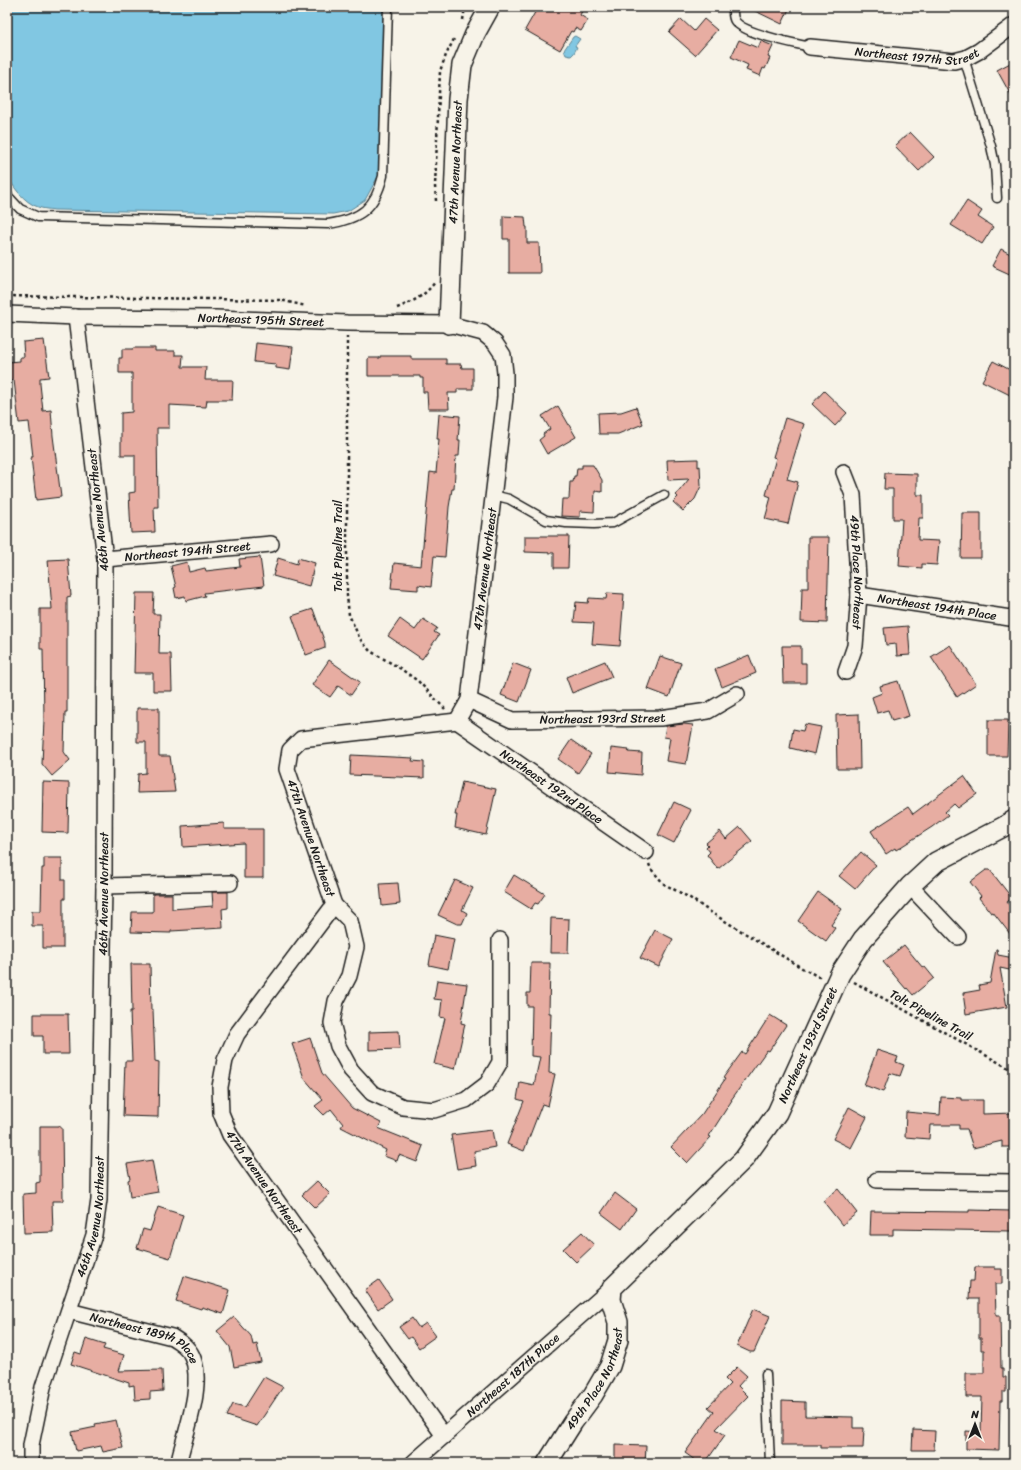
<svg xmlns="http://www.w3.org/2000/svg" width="1021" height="1470" viewBox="0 0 1021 1470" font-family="Sriracha,sans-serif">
<rect width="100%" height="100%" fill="#f7f3e8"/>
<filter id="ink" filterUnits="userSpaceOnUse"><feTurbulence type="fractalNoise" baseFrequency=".025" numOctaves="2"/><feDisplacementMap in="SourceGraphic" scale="8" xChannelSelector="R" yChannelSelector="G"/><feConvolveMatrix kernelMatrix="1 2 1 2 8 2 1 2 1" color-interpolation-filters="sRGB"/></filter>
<g filter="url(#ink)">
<!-- water -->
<g fill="#81c7e2" stroke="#598393">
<path d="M7,7H383L381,171L365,200L348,211L333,214L54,210C49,209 43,209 38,207C25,203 10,185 7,172Z"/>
<path d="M575,36L580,39L575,46L577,47L574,53L571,56L566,55L564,50L573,37Z"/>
</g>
<!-- building -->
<g fill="#e7ada2" stroke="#1c1c1c">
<path d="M538,7H584L580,15L588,20L581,31L575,28L573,32L571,31L560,50L525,30Z"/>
<path d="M747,7H790L782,24Z"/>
<path d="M681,19L694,31L704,19L717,30L695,55L669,32Z"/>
<path d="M739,40L758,48L761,41L773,46L768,57L770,58L765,69L763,68L760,76L746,70L748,65L731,57Z"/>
<path d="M1014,61V101L997,70Z"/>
<path d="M910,132L934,157L919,171L895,146Z"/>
<path d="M967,201L982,211L978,217L993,227L982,244L951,225Z"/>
<path d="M503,216L525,217L526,227H527V243H539L540,273H509V239H503Z"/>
<path d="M1001,249L1014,256V276L992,266Z"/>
<path d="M44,340L49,377L40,378V384L43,411L51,410L53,436L61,497L36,500L31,457H33L29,422L19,423L14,380L10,381L8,362L20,361V357H24L23,342Z"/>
<path d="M256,343L293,347L290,370L276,368V364L254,362Z"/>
<path d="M133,348H155V351H175V355H183L182,367H206L205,380H233L232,400H207L206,407L169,405V428H157L158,507H154L155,532L131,533L129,493L135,492V455H121V413L132,412V373H119V358H122V349H133Z"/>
<path d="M380,356H411V359H446V364H461L462,368H473V389H457V393H448L449,409H428L427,392H423V378H420V376H368V358H380Z"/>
<path d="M993,361L1014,372V397L982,381Z"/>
<path d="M824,391L847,413L835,426L812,404Z"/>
<path d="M558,406L576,437L547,454L539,440L544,436L543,434L550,429L542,416Z"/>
<path d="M636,407L643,424L618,434H599L598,413L621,412Z"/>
<path d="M439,414L460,416L458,440H460L459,456H456L454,489H452L449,507L445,557L434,556L431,587L418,585V590L391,588L394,563L421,566L430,472L436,473L439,439H437Z"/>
<path d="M785,418L804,424L787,479L798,482L788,524L765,519L771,497L766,495L776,458L773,457Z"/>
<path d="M698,459V467L700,466L701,486L695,499L683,511L673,502L678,497L676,495L689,479L668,480L667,460Z"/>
<path d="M582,465H593L602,480V492L595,491L594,512L580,511V517L561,516L562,499H569L570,482H573L574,476H576L577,468H582Z"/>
<path d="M885,473L917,474V495H923V518H919L918,540L939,541L937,565L922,564V568L899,566L902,519H893V489H884Z"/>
<path d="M962,513H981V558H961Z"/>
<path d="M525,536H569L568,568H554V553L525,552Z"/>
<path d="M808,537H829L827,623L801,622L802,588H808Z"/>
<path d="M260,557L264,586L204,593L205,596L186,601L185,596L176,598L174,588L176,587L171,566L187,562L189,572L205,568L206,571L240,567L239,559Z"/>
<path d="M278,558L297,564L298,558L315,563L309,586L273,576Z"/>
<path d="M68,559L71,596L67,597V712H65L64,752L70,760L52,776L42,764L44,720L43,649H40V609H52L48,560Z"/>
<path d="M136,593H154L153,614H160L159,654H171L172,691H153V673H134Z"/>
<path d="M607,593L624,594L620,646L592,644L594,623L574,622L576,602L588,603L589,598L606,599Z"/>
<path d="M313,609L325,643V648L306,655L292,616Z"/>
<path d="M400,619L415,630L423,619L437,628L434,632L439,635L422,659L388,636Z"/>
<path d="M908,626L910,655L897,656L896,644L886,645L884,628Z"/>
<path d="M950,645L976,684L957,697L931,657Z"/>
<path d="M782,646H801V663H806V683H783Z"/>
<path d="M749,655L756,673L722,687L715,669Z"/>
<path d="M660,656L681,663L669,697L648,689Z"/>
<path d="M329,660L360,682L351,695L338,686L330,697L312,685Z"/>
<path d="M605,661L612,677L572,693L566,677Z"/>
<path d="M513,663L531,670L519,702L501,695Z"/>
<path d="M898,681L909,716L892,721L888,710L877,713L872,697L882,693L880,686Z"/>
<path d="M137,708H159V756H170L175,792L137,793L138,774L146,773V742H137Z"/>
<path d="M859,714L860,769H837L836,715Z"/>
<path d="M988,720H1008L1007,756H988Z"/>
<path d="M684,724L693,725L686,764L666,761L670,738L664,737L666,726Z"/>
<path d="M805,724L821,727L815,754L790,748L793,729L803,731Z"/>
<path d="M571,740L591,754L578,773L558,759Z"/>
<path d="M611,748L629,750L628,752L642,753L641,775L609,772Z"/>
<path d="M351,755L413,758L412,761L424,762V778L350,775Z"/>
<path d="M964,776L977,794L958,808L954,804L945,812L948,815L932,827L896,850L895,848L886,854L871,831L908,807L913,814Z"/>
<path d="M43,782L69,783L68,833L42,832Z"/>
<path d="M462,782L496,789L486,835L455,828L457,815H455Z"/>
<path d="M674,802L691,810L674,843L658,835Z"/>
<path d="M224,823V829H263V878H244V843L183,847L182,826Z"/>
<path d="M740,827L752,841L718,869L707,855L710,852L706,847L708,845L706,843L720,831L726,839Z"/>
<path d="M861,852L876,865L855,889L839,876Z"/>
<path d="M44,858H62V880H65V899H63V948H43V926H32V911H41L42,868H44Z"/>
<path d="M986,870H990L1012,898L1007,902L1014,911V939L993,912L991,913L979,898L981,896L970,882Z"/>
<path d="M514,875L545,894L538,904L535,903L531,909L504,892Z"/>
<path d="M455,880L473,888L462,910L467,913L462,924H457L438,915Z"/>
<path d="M398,883L400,904L382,906L380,884Z"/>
<path d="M212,892H228V908L222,909L223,928L171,931V933L131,932L132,912H153V894H172V909L213,906Z"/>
<path d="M818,892L842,909L831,925L835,928L826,941L798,921Z"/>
<path d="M551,918L569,919L568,953H550Z"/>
<path d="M655,930L673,939L659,967L640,958Z"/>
<path d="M434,935L454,939L448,969L429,965Z"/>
<path d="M904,945L923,968L925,967L934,978L913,995L907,988L906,989L883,962Z"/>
<path d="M996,949H997L998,955L1014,958V971L1000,968L1007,1007L966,1014L963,993L980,990L979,985L990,983Z"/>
<path d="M531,963H550L549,1013H551L549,1073L555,1074L548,1106L542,1104L524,1151L507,1144L524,1101L517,1099L520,1082L534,1085L540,1057L531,1056L532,1006H527V993H530Z"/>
<path d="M131,964H150L151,1010H153L155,1061L159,1062L158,1117L123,1116L125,1061H132L130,1011H132Z"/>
<path d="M437,980L467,984L461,1023L465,1024L455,1069L434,1064L445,1018L440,1017L442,1000L434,999Z"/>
<path d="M34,1014H68L69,1054H43V1036H34Z"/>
<path d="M770,1015L786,1025L769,1051L767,1050L731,1100H732L709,1136L711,1137L687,1163L671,1147L702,1114L725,1079L723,1078L742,1052L745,1054Z"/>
<path d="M399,1031L400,1049L369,1050V1032Z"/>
<path d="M310,1038L322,1073L352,1108L381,1123L378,1128L423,1146L417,1162L399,1155L397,1161L384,1156L386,1150L341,1127L343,1124L331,1109L324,1115L315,1106L323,1100L304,1078L292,1044Z"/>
<path d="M877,1050L898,1057L896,1062L904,1065L900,1076L890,1073L883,1092L864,1085Z"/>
<path d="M941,1097L961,1098V1100H983V1114L1014,1113V1147H1002V1141L973,1148L967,1129H959V1125H930L929,1139L905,1137L906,1112L940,1115Z"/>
<path d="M849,1107L867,1117L851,1148L833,1139Z"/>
<path d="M40,1126H60V1128H62L63,1201H52L53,1232L24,1233L23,1194L36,1193V1183L40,1182Z"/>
<path d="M492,1130L495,1147L474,1151L476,1166L457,1169L451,1135Z"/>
<path d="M152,1160L158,1192L130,1197L128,1180L130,1179L127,1164Z"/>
<path d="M317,1181L330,1194L315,1208L302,1195Z"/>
<path d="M838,1189L857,1213L842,1225L823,1201Z"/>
<path d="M615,1193L636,1209L622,1229L601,1213Z"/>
<path d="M158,1207L183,1215L170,1258L137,1248L143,1229L150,1231Z"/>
<path d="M969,1210L1012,1211V1231L893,1229V1235H870L871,1211L969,1212Z"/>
<path d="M582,1232L594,1245L576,1262L563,1249Z"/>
<path d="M975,1267H995V1269H1002V1284H995L996,1315H1000L1001,1368H1003V1377H1006V1392H1002V1401H1000L999,1450L966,1449V1431L981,1432L982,1397H966V1373H984V1350H981V1338H979V1299H969L970,1281H974Z"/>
<path d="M184,1276L230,1290L223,1314L202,1307L201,1309L176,1301Z"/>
<path d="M379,1280L392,1299L378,1309L365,1290Z"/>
<path d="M753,1309L770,1316L754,1352H750L737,1346Z"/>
<path d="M234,1317L251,1336L253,1345L257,1344L261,1362L234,1367L230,1347L217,1331Z"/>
<path d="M412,1318L419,1328L426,1323L436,1336L419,1348L411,1337L408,1339L399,1327Z"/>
<path d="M86,1339L105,1345L103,1349L124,1355L119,1371L162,1370L163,1391L150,1392V1399L135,1400L134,1385L129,1386V1383L71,1364L75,1352L81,1354Z"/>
<path d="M737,1367L747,1376L738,1386L748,1396L716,1429L725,1435L705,1463H699L685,1453L714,1412L708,1407L730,1384L725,1379Z"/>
<path d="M264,1377L283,1387L257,1426L227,1416L233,1404L245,1407Z"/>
<path d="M782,1401L805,1402V1416L853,1417V1428H864L863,1448H821V1445H782Z"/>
<path d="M116,1420L123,1448L103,1452L101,1446L76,1451L72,1432L96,1427L95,1424Z"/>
<path d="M913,1430L935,1431L934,1450H912Z"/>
<path d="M615,1445L646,1446L645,1463H615Z"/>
</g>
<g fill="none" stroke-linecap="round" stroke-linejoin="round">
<!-- service casing -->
<g stroke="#1c1c1c" stroke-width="11">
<g id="service">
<path d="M733,12C733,15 733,18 735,21C744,34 794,43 810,47"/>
<path d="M964,58L991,146L995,165L997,198"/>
<path d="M7,195L20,209L38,217L328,224C361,219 375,208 383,176L388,7"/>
<path d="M493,495L509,499L546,520L566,523L594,524L613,523L664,495"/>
<path d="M766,1374L770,1463"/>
</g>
</g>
<!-- minor casing -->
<g stroke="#1c1c1c" stroke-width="18">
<g id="minor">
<path id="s1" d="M810,47L954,61L966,58L979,51L1014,25"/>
<path id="s2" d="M7,314L76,317L216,318L347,323L449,324L483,333L495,343L503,355L505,373V397L469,700L457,721"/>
<path id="s3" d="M844,472L853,495L859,595L855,646L846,672"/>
<path id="s4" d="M105,559L271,544"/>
<path id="s5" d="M859,595L1010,618L1014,616"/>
<path id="s6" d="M469,700L512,720L660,718L708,711L737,694"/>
<path id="s7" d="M457,721L646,852"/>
<path d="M104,886L230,883"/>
<path d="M910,886L958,937"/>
<path d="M334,905L350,921L356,947L349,976L336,1001L332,1023L338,1046L351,1070L372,1093L403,1107L434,1110L466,1100L487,1084L500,1062V940"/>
<path d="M877,1180L1014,1182"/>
<path id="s8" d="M69,1311L172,1337C180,1342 188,1347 192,1356C204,1383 187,1428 180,1456"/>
<path d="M444,1436L230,1135L221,1113L220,1087L225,1060L237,1034L334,905L287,769L290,750L301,739L457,721"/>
<path id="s9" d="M31,1463V1445L43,1387L94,1235L99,1200L104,886L105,559L76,317"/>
<path id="s10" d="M413,1463L612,1288"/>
</g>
</g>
<!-- tertiary casing -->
<g stroke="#1c1c1c" stroke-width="22">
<g id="tertiary">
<path id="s11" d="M449,324L458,99L462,65L475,34L490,7"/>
<path id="s12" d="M547,1463L573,1422L593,1395L610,1366L618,1340V1322L611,1300L612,1288L744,1159L777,1113L840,974L863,939L910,886L936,862L1003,827L1014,820"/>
</g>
</g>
<!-- path -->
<g stroke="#1c1c1c" stroke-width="2.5" stroke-dasharray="3 3" stroke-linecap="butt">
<path d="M463,20L465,7"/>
<path d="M436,201L435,186L440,71L446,55L454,39"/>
<path d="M7,296L280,300L306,306"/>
<path d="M397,308C412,302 425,296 435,282"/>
<path d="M347,336V596L349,615L360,639L370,651L398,667L418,681L445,709"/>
<path d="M649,864L651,869L664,884L690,898L715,915L802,968L821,978"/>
<path d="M854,982L1014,1071"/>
</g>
<!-- service -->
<use href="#service" stroke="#f7f3e8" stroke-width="8"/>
<!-- minor -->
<use href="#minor" stroke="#f7f3e8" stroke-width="15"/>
<!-- tertiary -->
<use href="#tertiary" stroke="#f7f3e8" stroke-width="19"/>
</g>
</g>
<g text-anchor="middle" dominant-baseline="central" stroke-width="3" stroke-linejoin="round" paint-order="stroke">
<!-- street labels -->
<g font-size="12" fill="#1c1c1c" stroke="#f7f3e8">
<text stroke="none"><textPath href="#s1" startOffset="108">Northeast 197th Street</textPath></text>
<text stroke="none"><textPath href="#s11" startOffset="162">47th Avenue Northeast</textPath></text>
<text stroke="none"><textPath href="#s2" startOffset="254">Northeast 195th Street</textPath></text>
<text transform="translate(98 510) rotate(-96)">46th Avenue Northeast</text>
<text transform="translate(338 546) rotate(-90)">Tolt Pipeline Trail</text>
<text stroke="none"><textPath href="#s4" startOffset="83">Northeast 194th Street</textPath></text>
<text transform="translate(485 569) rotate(-83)">47th Avenue Northeast</text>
<text stroke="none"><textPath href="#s3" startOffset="102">49th Place Northeast</textPath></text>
<text stroke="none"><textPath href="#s5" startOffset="79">Northeast 194th Place</textPath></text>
<text stroke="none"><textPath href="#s6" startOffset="138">Northeast 193rd Street</textPath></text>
<text stroke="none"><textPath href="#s7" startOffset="115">Northeast 192nd Place</textPath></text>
<text transform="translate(311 838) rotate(71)">47th Avenue Northeast</text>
<text stroke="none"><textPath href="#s9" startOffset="579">46th Avenue Northeast</textPath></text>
<text transform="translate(931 1015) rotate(29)">Tolt Pipeline Trail</text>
<text stroke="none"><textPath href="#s12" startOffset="512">Northeast 193rd Street</textPath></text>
<text transform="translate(264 1182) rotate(55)">47th Avenue Northeast</text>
<text stroke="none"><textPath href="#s9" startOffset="255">46th Avenue Northeast</textPath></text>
<text stroke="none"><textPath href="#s8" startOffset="82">Northeast 189th Place</textPath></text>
<text stroke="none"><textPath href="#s10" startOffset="133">Northeast 187th Place</textPath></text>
<text stroke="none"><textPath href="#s12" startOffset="98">49th Place Northeast</textPath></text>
</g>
</g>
<!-- margin -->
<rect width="1021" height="1470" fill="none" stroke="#f7f3e8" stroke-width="24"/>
<rect x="12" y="12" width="997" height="1446" fill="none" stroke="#1c1c1c" stroke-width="1.5" filter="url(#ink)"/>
<!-- north arrow -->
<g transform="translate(975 1424)" stroke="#f7f3e8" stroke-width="3" paint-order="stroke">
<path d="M0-3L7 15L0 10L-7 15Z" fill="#1c1c1c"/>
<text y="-6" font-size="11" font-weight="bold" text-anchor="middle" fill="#1c1c1c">N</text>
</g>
</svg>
